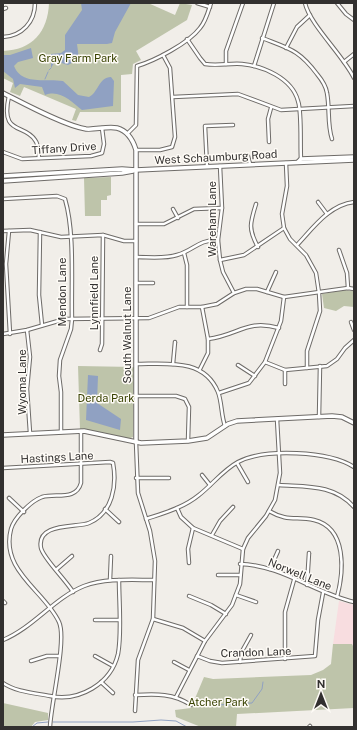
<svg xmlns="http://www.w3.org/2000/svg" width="357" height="730" viewBox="0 0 357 730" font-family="'Public Sans',sans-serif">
<rect width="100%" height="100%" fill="#f1eee9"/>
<!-- education -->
<path fill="#f8dde0" d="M339,601L354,605V648L352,644H333Z"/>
<!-- green -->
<g fill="#bec4aa">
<path d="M49,3H148L175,15L180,3L192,5L187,20L136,51L141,60L133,64L132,74L121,75V112H80L76,121L72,120L76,109L24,87L20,96L10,92L13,83L3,78V51C32,50 48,32 49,3Z"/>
<path d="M111,177V195L107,196V200H101V216H85L84,178Z"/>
<path d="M345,290L354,291V307L344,306L336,311L324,308L322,294Z"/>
<path d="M78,366L134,367L133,437L128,439L80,429Z"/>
<path d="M333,644H352L354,648V708L237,714L236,727H201L176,717L175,710L191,708L204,677L213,679L311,675L323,670L331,664Z"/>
<path d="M3,703L48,713V720L35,722L31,727H3Z"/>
</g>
<!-- water -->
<g fill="#90a1c2">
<path d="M81,3H131L115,32L112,43L107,44H77L79,59L68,65L58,62L54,63L51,68V54L61,53L65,50V35L82,10Z"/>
<path d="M31,48L33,58L18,62L14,66C22,86 46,78 63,81L78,95L89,97C98,93 99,77 111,77L114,81L113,106L82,110C72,102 60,89 45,95L42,87L20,84L15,88L13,79L3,71V55H10Z"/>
<path d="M88,375L98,376L97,403L121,419L120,430L86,420Z"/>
</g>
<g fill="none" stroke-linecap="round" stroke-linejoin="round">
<!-- stream -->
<g stroke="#90a1c2" stroke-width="1">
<path d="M49,70L51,68"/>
<path d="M45,79L48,72"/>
<path d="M201,706L252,703L262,689L263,682"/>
<path d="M53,722H133L161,720L176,721L187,727"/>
<path d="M32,727L37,723L48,722"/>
</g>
<!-- street casing -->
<g stroke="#6e6b68" stroke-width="4.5">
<g id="street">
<path d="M197,3L210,7"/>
<path d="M305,3C310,25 343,55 354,78"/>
<path d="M337,3L346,14L354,20"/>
<path d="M3,9L6,8"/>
<path d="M3,37C22,36 35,22 35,3"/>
<path d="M262,38C290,49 299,50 317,74C322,80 326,86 327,93C330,109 327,124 332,139"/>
<path d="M187,39L200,58L205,64C218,66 230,63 242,64C263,66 292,78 298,101C302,112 300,145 301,159"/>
<path d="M286,48L297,27L310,15"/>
<path d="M344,62L354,54"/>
<path d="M226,64V51L243,3"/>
<path d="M254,66L274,3"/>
<path d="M9,96C0,136 24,123 35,140C39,145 38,152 39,158"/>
<path d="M173,97L238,94L281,110L354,106"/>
<path d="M127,134L136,125L137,66C154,61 189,43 200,28C206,21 208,12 211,3"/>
<path d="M269,142L268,119L271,108"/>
<path d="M136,150H160L172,147L175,137L170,68L163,55"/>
<path d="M3,152L22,159L91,156L102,153L104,144L102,128"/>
<path d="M207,159L248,156L250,164"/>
<path d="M286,163L287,186L282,214L284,228L290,239L306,255L316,273L319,293L320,311L307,351V368"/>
<path d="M207,166L205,126L233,125"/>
<path d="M220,166L222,208L218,240L220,260L223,272L234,293"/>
<path d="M3,199L57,196L65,199C75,233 71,283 72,319L71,329L60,360L59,376L61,392V432"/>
<path d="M318,202L327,214"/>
<path d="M256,204C250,223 248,229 258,247"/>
<path d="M173,209L178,218"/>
<path d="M136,224H164L194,209L222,208"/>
<path d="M3,231L30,230L61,237L103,235L124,241H136"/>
<path d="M9,231L6,264L10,334"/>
<path d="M40,232L39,295L42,325"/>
<path d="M297,245C313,228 329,205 354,202"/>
<path d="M339,250L347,273L348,288"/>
<path d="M184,253L187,265V307"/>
<path d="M136,257C149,257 165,259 177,255C195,250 197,240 218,240"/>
<path d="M220,260L244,255L284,228"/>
<path d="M136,283H153"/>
<path d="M267,292L276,272"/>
<path d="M351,322L354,330"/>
<path d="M27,330L30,357L27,389L30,433"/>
<path d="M3,334L27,330L65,319L149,318L179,307H202L217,304L234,293L246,289H257L284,297L348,288L354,289"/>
<path d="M208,339C239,335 246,319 279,328"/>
<path d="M100,350L102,344L103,235"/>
<path d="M265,362L285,370L327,366L337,359L345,348L354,340"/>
<path d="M136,364C167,364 204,358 218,392C222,402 221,415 225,426"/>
<path d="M173,364L175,342"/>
<path d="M238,365L255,376"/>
<path d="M200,369L208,353V339L202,307"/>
<path d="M285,384V370"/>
<path d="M219,393L249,383L265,362L281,321L284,297"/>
<path d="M136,396H176L185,399L189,407L188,441"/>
<path d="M319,417L320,366"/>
<path d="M237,463L248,482"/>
<path d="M3,468L110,462L113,463C117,485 113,513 89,523C77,528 36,522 41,548C43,558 66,580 73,592"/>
<path d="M202,475L210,485"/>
<path d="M136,478H169"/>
<path d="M279,485C306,487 334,484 354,507"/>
<path d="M9,498L24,512"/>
<path d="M177,508L181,517L193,528L243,549"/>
<path d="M105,509L119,522"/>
<path d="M269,511C288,522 296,516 314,520C347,528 344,571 337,597"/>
<path d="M146,519C164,513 183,508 199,495C212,485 223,470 238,462C265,448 329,451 354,467"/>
<path d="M212,535L220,521L233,507"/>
<path d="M189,563L188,549L193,528"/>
<path d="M240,564C281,565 315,593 354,602"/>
<path d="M57,569L72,556"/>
<path d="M270,569L278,551"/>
<path d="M218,575H240"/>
<path d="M110,580L111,556"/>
<path d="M307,585L309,553"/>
<path d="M236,595L256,602"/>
<path d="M189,596L211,605L226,614"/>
<path d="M3,601L5,603"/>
<path d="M153,619L183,628L205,641"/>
<path d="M95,620H119"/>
<path d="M3,640C34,627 54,598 84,586C106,578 131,580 154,580"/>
<path d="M95,656L113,666"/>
<path d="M197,656L210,661L222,663L315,656L318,620L323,593"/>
<path d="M285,659V612L294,580"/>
<path d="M31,661L47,656H59"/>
<path d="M174,662L189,670"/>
<path d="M240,662L241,653L251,635"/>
<path d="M101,682L113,693"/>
<path d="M3,683C16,692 35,693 50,696C79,702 111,684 118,654C122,633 119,602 119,580"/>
<path d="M135,695C156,694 173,693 191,705"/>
<path d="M176,697L205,641L232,605L240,584L243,549L248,538L266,516L275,500L280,473L277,419"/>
<path d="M135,711L138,660L153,619L155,561L150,531L138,493L136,442"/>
<path d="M50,727C51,703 67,639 59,622C45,591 0,571 11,529C14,518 31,501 42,497C56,493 76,501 81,483V431"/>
<path d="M309,727L310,726"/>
</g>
</g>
<!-- secondary casing -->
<g stroke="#6e6b68" stroke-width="5.5">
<g id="secondary">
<path d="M3,93C23,103 65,126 86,129C95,130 107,126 117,128C128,131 133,140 136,150V442"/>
<path d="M298,162L301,159L354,157"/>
<path d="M3,176L122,169L136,170L354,160"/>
<path d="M3,181L122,173L133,171"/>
<path d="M3,435L84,431L141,443L188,441L207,438L228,424L237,421L332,416L342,417L354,423"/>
</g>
</g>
<!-- street -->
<use href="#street" stroke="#fff" stroke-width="2.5"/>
<!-- secondary -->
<use href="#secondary" stroke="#fff" stroke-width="3.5"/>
</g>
<g text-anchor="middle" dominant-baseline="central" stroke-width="3" stroke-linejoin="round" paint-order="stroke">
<!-- park labels -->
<g font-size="11" fill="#374100" stroke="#fefbf6">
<text x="78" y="58">Gray Farm Park</text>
<text x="106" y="398">Derda Park</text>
<text x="218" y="702">Atcher Park</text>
</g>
<!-- street labels -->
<g font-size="11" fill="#32302f" stroke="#fefbf6">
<text transform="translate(64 148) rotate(-4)">Tiffany Drive</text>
<text transform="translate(216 157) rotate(-3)">West Schaumburg Road</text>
<text transform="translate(212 219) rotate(-90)">Wareham Lane</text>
<text transform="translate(62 292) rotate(-90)">Mendon Lane</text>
<text transform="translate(94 293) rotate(-90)">Lynnfield Lane</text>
<text transform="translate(127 335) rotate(-90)">South Walnut Lane</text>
<text transform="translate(22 382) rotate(-90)">Wyoma Lane</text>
<text transform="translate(57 457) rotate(-3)">Hastings Lane</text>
<text transform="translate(300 574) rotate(22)">Norwell Lane</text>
<text transform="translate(256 652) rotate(-2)">Crandon Lane</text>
</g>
</g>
<!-- border -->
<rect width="357" height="730" fill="none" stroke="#32302f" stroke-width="8"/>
<!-- north arrow -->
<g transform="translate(321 694)" stroke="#fefbf6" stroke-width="3" paint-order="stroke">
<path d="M0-3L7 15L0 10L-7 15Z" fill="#32302f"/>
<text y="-6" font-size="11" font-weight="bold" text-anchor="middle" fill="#32302f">N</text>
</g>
</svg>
